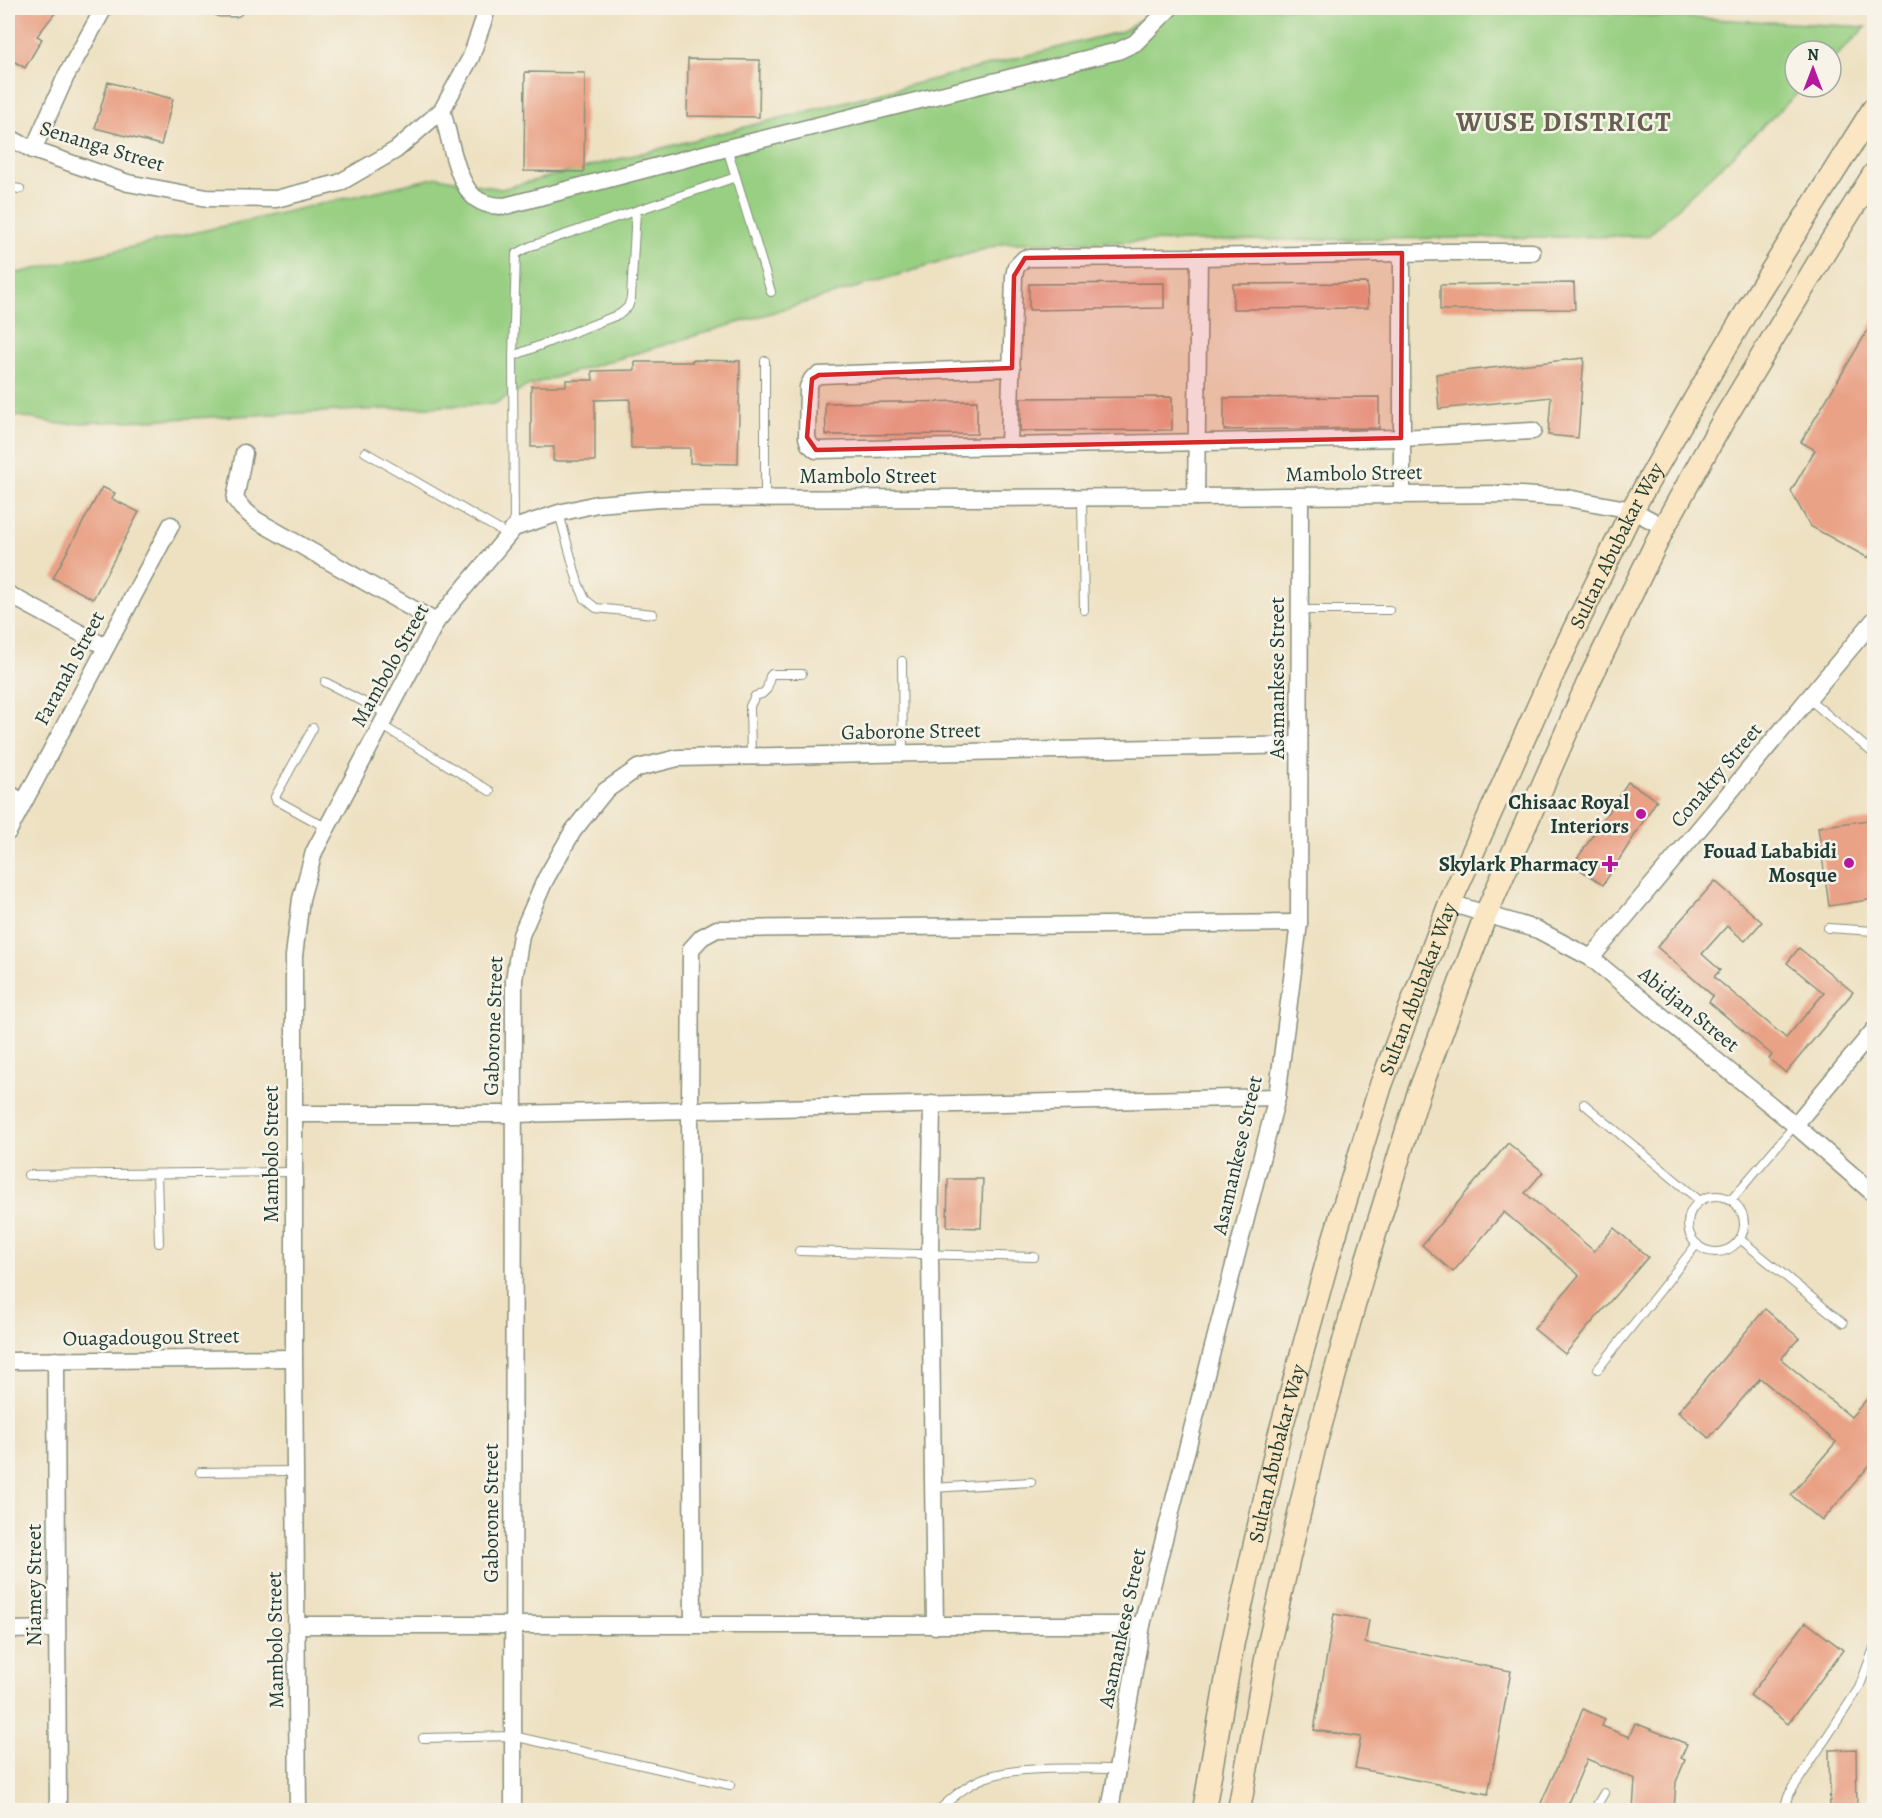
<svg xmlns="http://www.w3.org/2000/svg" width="1882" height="1818" viewBox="0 0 1882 1818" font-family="Alegreya,serif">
<rect width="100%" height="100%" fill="#f7f3e8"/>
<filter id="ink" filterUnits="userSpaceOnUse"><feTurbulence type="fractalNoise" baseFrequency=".0167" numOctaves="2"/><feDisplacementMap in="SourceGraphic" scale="12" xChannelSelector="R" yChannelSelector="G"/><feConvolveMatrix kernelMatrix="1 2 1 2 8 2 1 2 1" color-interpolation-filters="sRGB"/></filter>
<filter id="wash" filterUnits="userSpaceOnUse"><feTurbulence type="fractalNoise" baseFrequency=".008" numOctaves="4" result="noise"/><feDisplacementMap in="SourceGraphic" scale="24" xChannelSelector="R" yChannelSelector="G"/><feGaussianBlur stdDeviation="1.35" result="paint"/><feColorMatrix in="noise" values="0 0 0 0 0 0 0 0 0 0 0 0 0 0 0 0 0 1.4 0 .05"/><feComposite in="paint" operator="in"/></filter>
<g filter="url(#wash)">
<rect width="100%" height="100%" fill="#eee1c2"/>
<!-- green -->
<path fill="#98cf82" stroke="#5c865b" stroke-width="1.5" d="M1157,8H1537L1539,10L1866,27L1831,61V51H1795V87H1804L1648,236L1005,243L527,386L494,404L59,424L8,414V271L18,273L438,177L501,189L1123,31Z"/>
<g id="blocks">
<!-- building -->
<g fill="#e9a286">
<path d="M8,8H59L37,36L42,39L25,68L8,58Z"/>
<path d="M688,59L760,60L759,117L687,116Z"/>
<path d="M525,72L585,73L584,172L524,171Z"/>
<path d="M108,82L173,99L161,145L95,128Z"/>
<path d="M1164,283V308L1029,310V284Z"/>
<path d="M1367,283L1368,308L1233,309V284Z"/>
<path d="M1574,283L1575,309L1440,310V285Z"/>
<path d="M1875,318V545L1868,558L1810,526L1791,491L1815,450L1801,442Z"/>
<path d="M1584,358L1578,438L1548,435L1551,397L1439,409L1436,374Z"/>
<path d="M692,360L740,361L738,464L690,463V448H631L630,399L595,400V461H553L554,447H531V386H566V380H593L592,371L635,370V362H692Z"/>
<path d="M1172,397V430L1020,431L1021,398Z"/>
<path d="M1379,397V428L1224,430V398Z"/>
<path d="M977,401V434L826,435L825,403Z"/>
<path d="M102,487L115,493L112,499L139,512L93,599L53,578Z"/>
<path d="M1628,782L1657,800L1603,885L1573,865Z"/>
<path d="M1875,819V899L1829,906L1818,827Z"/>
<path d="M1715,881L1762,922L1745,941L1727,926L1702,954L1720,970L1714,977L1786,1038L1824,993L1787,963L1799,948L1853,992L1786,1073L1769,1059L1772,1055L1709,1002L1713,996L1657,947Z"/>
<path d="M1508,1143L1543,1172L1525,1193L1594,1251L1614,1228L1648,1257L1565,1354L1534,1329L1579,1275L1504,1212L1453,1272L1422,1245Z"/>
<path d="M948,1179H983L981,1228L947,1227Z"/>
<path d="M1765,1309L1799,1338L1781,1359L1851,1417L1875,1390V1459L1822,1521L1791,1495L1836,1442L1760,1378L1709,1438L1678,1412Z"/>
<path d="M1334,1614L1369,1620L1365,1643L1511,1671L1488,1794L1355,1768L1361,1737L1314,1730Z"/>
<path d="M1806,1622L1843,1650L1788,1724L1750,1695Z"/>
<path d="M1583,1709L1605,1719L1602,1726L1629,1737L1635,1723L1687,1744L1681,1758L1685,1760L1676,1782L1674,1810H1633L1635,1779L1587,1759L1565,1810H1538Z"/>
<path d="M1856,1749L1857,1810H1830L1829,1750Z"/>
</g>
</g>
</g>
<g filter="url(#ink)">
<use href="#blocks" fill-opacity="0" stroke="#868f7b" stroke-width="1.5"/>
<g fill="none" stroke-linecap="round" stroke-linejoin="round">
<!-- service casing -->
<g stroke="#868f7b" stroke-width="10">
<g id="service">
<path d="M727,148L771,292"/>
<path d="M8,187L20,189"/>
<path d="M513,356L620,314L628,307L631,298L636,211"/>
<path d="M765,361V499"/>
<path d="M365,452L508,535"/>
<path d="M1082,498L1084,610"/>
<path d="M559,513L578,583L585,599L596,608L653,614"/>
<path d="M514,528L513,356L516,254L531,246L736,177"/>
<path d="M1300,610H1389"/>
<path d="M902,661L903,753"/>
<path d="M325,682L387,714"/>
<path d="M1809,699L1874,754"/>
<path d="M381,725L490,791"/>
<path d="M313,728L275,797L276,800L327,828"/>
<path d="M751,756L750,706L755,696L762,694L767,689L770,676L772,674H802"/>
<path d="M1828,928L1874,931"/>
<path d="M1584,1104L1700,1201"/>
<path d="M157,1174L159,1243"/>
<path d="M28,1175L294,1172"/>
<circle cx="1716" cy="1224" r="28"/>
<path d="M1731,1200L1795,1125"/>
<path d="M1740,1239L1843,1323"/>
<path d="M799,1251L1034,1257"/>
<path d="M1598,1369L1697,1244"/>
<path d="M200,1472L295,1471"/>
<path d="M933,1488L1031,1482"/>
<path d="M423,1738L513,1736L730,1785"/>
<path d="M939,1810C952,1798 966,1785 984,1778C1019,1765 1078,1769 1117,1769"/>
<path d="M1594,1810L1604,1793"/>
<path d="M1784,1810L1788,1796L1859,1688L1874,1648"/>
</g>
</g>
<!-- minor casing -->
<g stroke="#868f7b" stroke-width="19">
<g id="minor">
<path d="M220,8H235"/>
<path d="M442,110C449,134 456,181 474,197C483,205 494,206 505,206L727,148L1118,51L1135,43L1170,8"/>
<path d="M8,137L33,150L128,183L207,198L276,199L339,183L396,150L442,110L471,57L485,16L486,8"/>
<path d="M33,150L66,76L104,8"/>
<path d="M1402,253V495"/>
<path d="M1012,368L819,375L812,379L808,387L807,437L809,444L816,450L1401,438L1533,431"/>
<path d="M1009,446L1014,276L1016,267L1025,258L1199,257L1447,252H1532"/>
<path d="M244,453L235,499L242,508L256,520L436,622"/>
<path d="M1196,497L1199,257"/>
<path d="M8,594L106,647"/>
<path d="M8,793L23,802"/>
<path d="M8,832L171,525"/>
<path d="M1450,903L1538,930L1591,958L1795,1125L1874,1194"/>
<path d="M1591,958L1874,620"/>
<path d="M932,1104L930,1256L935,1626"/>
<path d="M294,1114H512L1277,1097"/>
<path d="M1795,1125L1874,1030"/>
<path d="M56,1360L58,1810"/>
<path d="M8,1361L294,1358"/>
<path d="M297,1625H1142"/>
<path d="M693,1625L690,1109L691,949L702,937L717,929L1299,923"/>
<path d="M8,1630L57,1629"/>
<path d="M298,1810L294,1358V956L301,899L314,852L436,622L514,528L559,513L597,504L659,499L1196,497L1504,494L1567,498L1632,510L1664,527"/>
<path d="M513,1810L514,980L521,935L545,880L573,831L605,791L638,768L678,758L1299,745"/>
<path d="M1110,1810L1142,1625L1277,1097L1299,923L1300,497"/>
</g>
</g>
<!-- secondary casing -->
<g stroke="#868f7b" stroke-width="25">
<g id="secondary">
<path id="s1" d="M1204,1810L1233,1642L1278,1440L1329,1255L1381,1085L1450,903L1555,669L1632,510L1695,399L1757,294L1874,108"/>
<path d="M1239,1810L1268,1648L1314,1449L1365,1266L1418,1095L1486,914L1588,683L1664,527L1723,421L1829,245L1874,174"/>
</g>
</g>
<!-- service -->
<use href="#service" stroke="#fff" stroke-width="8"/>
<!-- minor -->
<use href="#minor" stroke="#fff" stroke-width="16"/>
<!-- secondary -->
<use href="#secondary" stroke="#fbe6c4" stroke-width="22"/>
</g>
</g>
<!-- marked area -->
<path fill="#d62828" fill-opacity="0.2" stroke="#d62828" stroke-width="4.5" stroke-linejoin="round" d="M1402,253L1401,438L816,450L807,437L812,379L819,375L1012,368L1014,276L1025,258Z"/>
<!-- markers -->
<g fill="#b5179e" stroke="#f7f3e8" stroke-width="2">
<circle cx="1641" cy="814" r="6"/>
<circle cx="1849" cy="863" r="6"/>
<path d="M1607 855h6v6h6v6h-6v6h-6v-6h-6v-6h6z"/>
</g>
<g text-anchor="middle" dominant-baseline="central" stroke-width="5" stroke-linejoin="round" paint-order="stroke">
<!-- street labels -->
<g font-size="21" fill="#1f3d34" stroke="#f7f3e8">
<text transform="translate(102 146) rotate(17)">Senanga Street</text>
<text transform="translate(1354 473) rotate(-1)">Mambolo Street</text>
<text x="868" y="476">Mambolo Street</text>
<text stroke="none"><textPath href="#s1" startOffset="1336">Sultan Abubakar Way</textPath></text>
<text transform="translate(390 665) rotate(-61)">Mambolo Street</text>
<text transform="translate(69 668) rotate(-62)">Faranah Street</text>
<text transform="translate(1277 678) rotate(-90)">Asamankese Street</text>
<text transform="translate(911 731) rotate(-1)">Gaborone Street</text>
<text transform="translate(1716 775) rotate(-50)">Conakry Street</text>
<text stroke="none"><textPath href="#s1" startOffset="850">Sultan Abubakar Way</textPath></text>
<text transform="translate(1689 1009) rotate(39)">Abidjan Street</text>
<text transform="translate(493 1026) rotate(-88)">Gaborone Street</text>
<text transform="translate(271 1154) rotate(-90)">Mambolo Street</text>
<text transform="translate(1237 1155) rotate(-77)">Asamankese Street</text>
<text transform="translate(151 1337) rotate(-1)">Ouagadougou Street</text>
<text stroke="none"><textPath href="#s1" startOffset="364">Sultan Abubakar Way</textPath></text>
<text transform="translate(491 1513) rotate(-90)">Gaborone Street</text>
<text transform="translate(34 1585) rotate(-90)">Niamey Street</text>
<text transform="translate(1122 1628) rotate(-78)">Asamankese Street</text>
<text transform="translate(275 1640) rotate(-91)">Mambolo Street</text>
</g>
<!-- poi labels -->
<g font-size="21" font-weight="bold" fill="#1f3d34" stroke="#f7f3e8" text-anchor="end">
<text x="1629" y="802">Chisaac Royal<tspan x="1629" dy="24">Interiors</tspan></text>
<text x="1837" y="851">Fouad Lababidi<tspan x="1837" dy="24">Mosque</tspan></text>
<text x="1598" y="864">Skylark Pharmacy</text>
</g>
<!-- district labels -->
<g font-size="27" font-weight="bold" letter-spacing="1.5" fill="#666051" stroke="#f7f3e8">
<text x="1564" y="122">WUSE DISTRICT</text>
</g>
</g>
<!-- margin -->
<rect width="1882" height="1818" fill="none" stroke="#f7f3e8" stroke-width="30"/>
<!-- north arrow -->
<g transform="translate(1813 69)"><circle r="28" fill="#f7f3e8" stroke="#a1aaa0" stroke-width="1.5"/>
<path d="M0-4.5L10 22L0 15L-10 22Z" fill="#b5179e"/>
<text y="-9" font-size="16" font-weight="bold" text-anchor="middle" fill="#1f3d34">N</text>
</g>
</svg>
